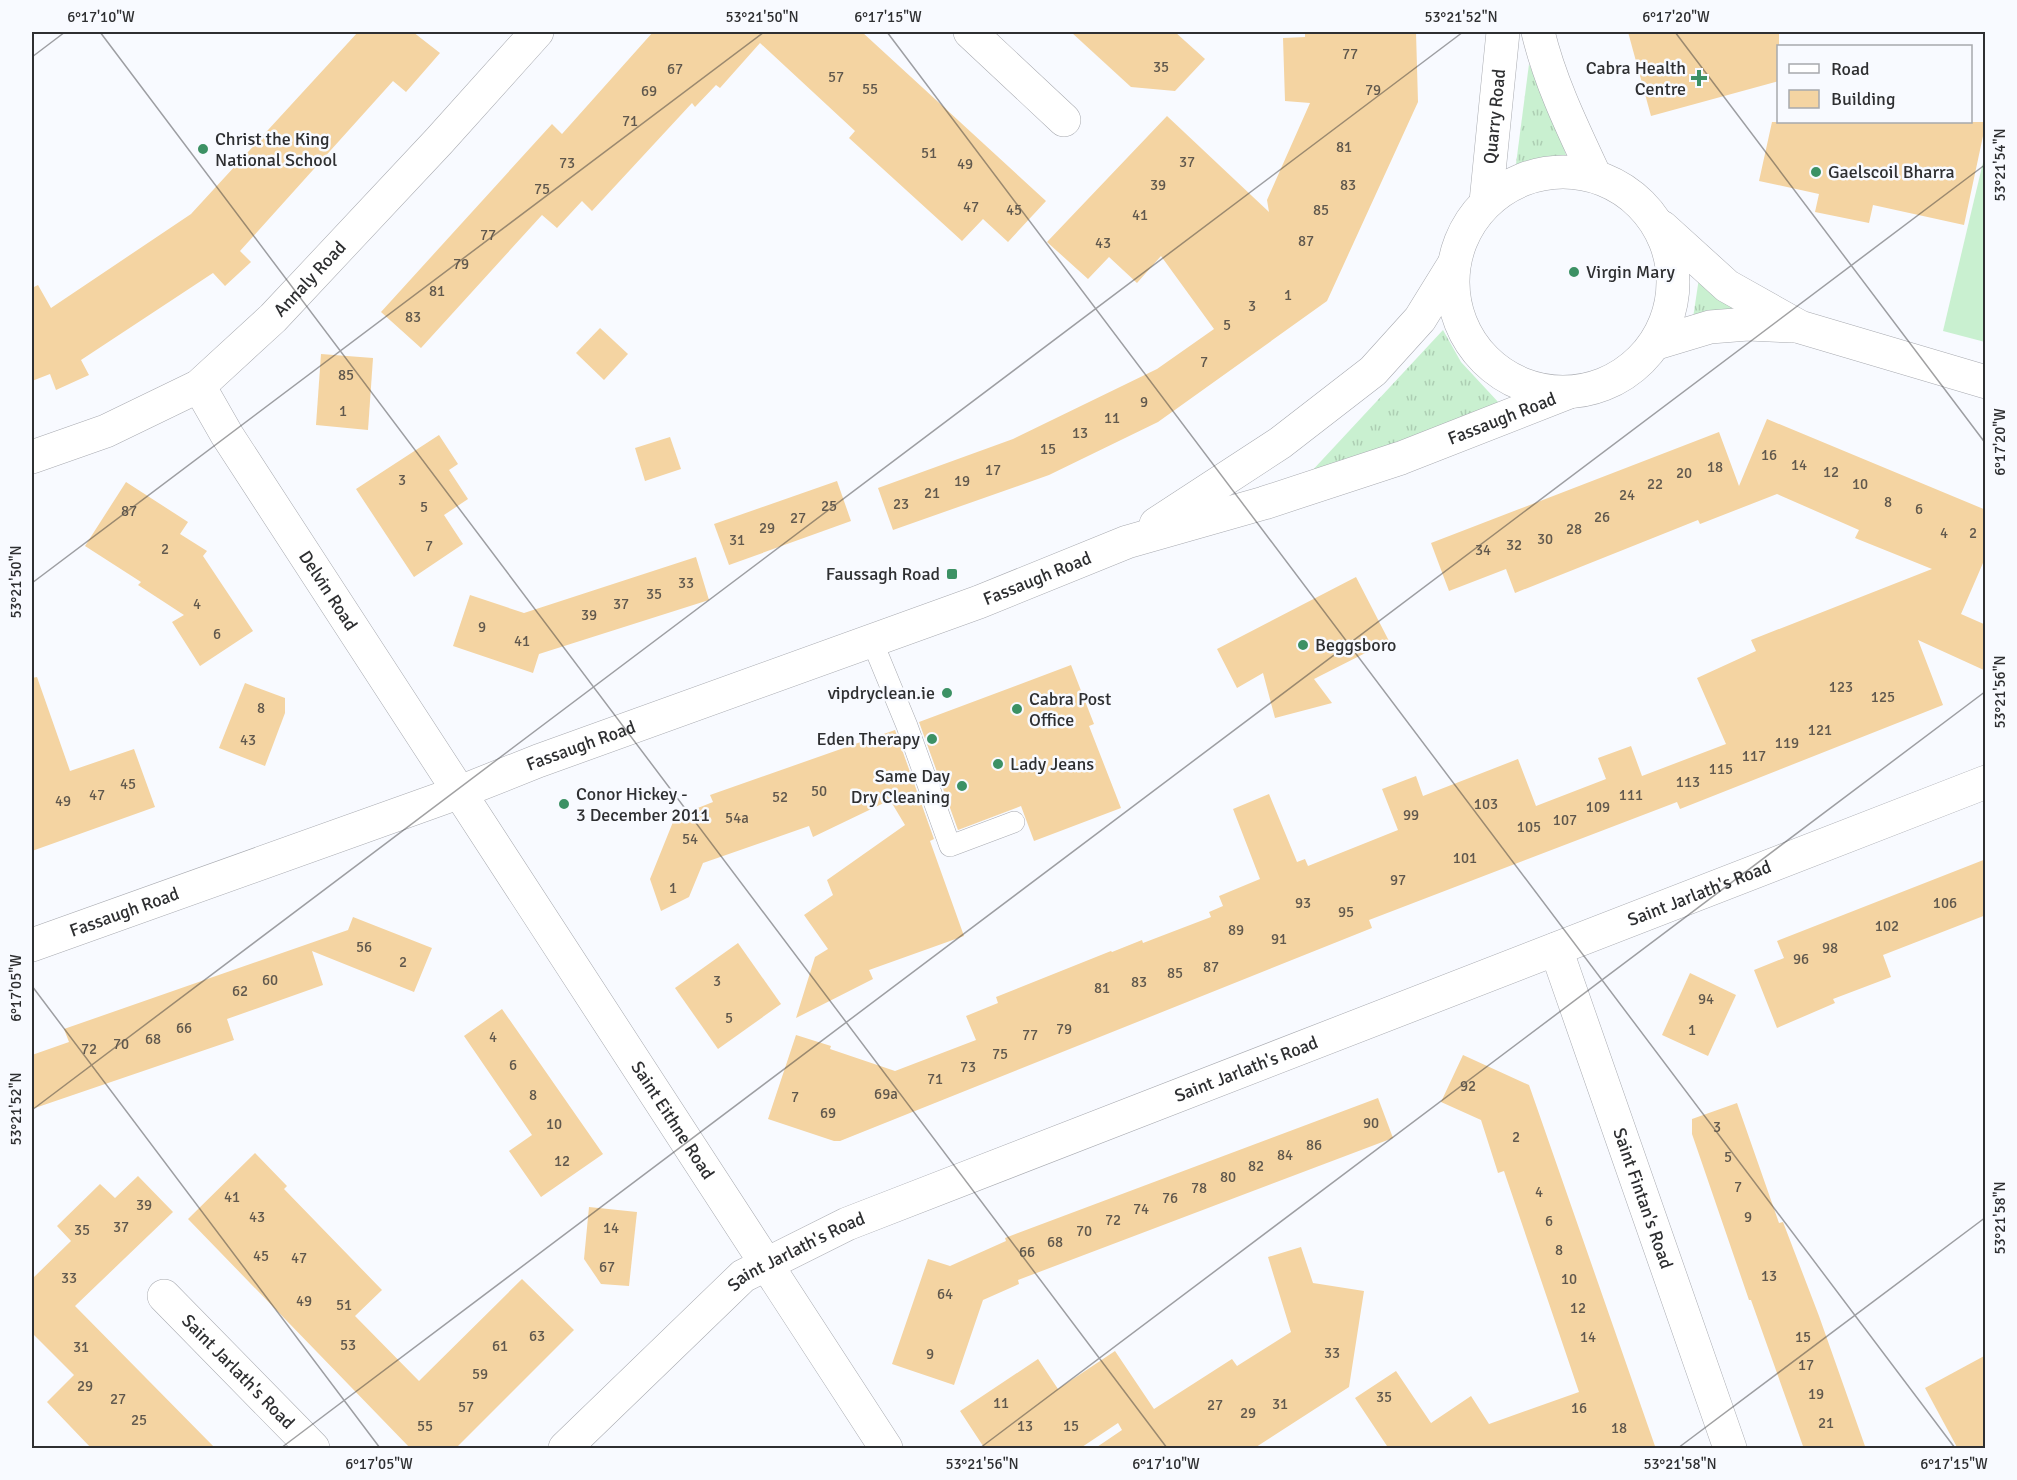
<svg xmlns="http://www.w3.org/2000/svg" width="2017" height="1480" viewBox="0 0 2017 1480" font-family="Signika,sans-serif">
<defs>
<pattern id="grass-tufts" width="24" height="20" patternUnits="userSpaceOnUse" patternTransform="scale(1.5)"><rect width="24" height="20" fill="#c9f0d0"/><path d="M3 7l-1-3M5 7V3M7 7l1-3M15 17l-1-3M17 17v-4M19 17l1-3" fill="none" stroke="#adceb3"/></pattern>
</defs>
<rect width="100%" height="100%" fill="#f8faff"/>
<!-- grass -->
<g fill="url(#grass-tufts)">
<path d="M1529,64L1557,128L1567,158L1516,164Z"/>
<path d="M1699,278L1757,316L1693,318Z"/>
<path d="M1443,330L1461,362L1500,404L1309,474Z"/>
</g>
<!-- park -->
<path fill="#c9f0d0" d="M1985,154V342L1943,331Z"/>
<!-- building -->
<g fill="#f4d4a2">
<path d="M358,32H413L440,53L406,92L393,81L240,251L251,262L225,286L213,273L81,360L89,375L56,390L50,374L32,381V288L38,285L51,308L191,214Z"/>
<path d="M653,32H862L1046,201L1008,242L983,219L962,241L849,138L855,131L760,43L720,88L716,85L695,107L692,103L592,211L582,201L557,228L542,215L421,348L381,312L552,124L562,134Z"/>
<path d="M1071,32H1175L1205,59L1175,91L1131,87Z"/>
<path d="M1305,32H1416L1418,102L1327,301L1158,422L1049,475L893,530L878,488L1013,439L1157,369L1214,329L1161,256L1137,283L1109,257L1088,279L1047,242L1167,116L1269,212L1267,200L1310,103L1285,101L1283,38L1305,37Z"/>
<path d="M1628,32H1779V81L1651,116Z"/>
<path d="M1772,122H1986L1964,225L1873,205L1869,223L1815,212L1819,194L1759,181Z"/>
<path d="M600,328L628,354L604,380L576,353Z"/>
<path d="M321,354L373,358L368,430L316,425Z"/>
<path d="M1767,419L1986,510V556L1961,614L1986,625V671L1918,640L1943,705L1680,809L1677,802L1369,920L1372,928L840,1141H834L768,1119L796,1035L831,1046L830,1049L895,1071L976,1040L966,1016L998,1003L996,997L1111,951L1112,952L1142,940L1143,943L1211,917L1209,912L1223,906L1219,896L1260,879L1233,809L1269,794L1297,862L1305,859L1308,866L1398,830L1382,789L1416,776L1423,796L1518,759L1536,806L1606,779L1598,758L1631,746L1642,776L1726,744L1697,678L1756,651L1751,640L1932,569L1855,538L1859,530L1777,494L1700,524L1698,520L1515,593L1506,569L1449,591L1431,543L1719,432L1739,486Z"/>
<path d="M439,435L458,464L449,470L468,499L444,515L463,544L414,577L356,489Z"/>
<path d="M670,437L681,469L645,481L635,448Z"/>
<path d="M837,481L851,521L729,565L714,524Z"/>
<path d="M126,482L188,522L180,534L207,551L203,556L253,631L200,666L172,622L184,615L138,585L141,582L85,546Z"/>
<path d="M696,557L709,600L539,654L533,673L453,646L470,595L524,613Z"/>
<path d="M1356,577L1389,641L1314,679L1332,703L1275,718L1263,673L1237,688L1217,649Z"/>
<path d="M1071,665L1094,724L1089,726L1121,808L1034,841L1021,806L958,830L919,722Z"/>
<path d="M37,677L70,771L134,749L155,807L32,851V678Z"/>
<path d="M245,683L285,698V713L265,766L219,748Z"/>
<path d="M895,730L934,839L930,841L964,936L869,970L873,979L796,1018L815,957L828,949L804,915L833,895L827,880L905,825L890,800L813,837L809,826L703,863L689,897L661,911L650,879L675,817L713,802L710,795Z"/>
<path d="M1986,859V915L1883,955L1891,977L1833,999L1835,1003L1777,1028L1754,970L1784,958L1777,941Z"/>
<path d="M353,917L432,948L414,992L312,951L323,985L227,1019L234,1040L32,1109V1055L69,1042L64,1029L348,930Z"/>
<path d="M738,943L781,1004L718,1049L675,988Z"/>
<path d="M1690,973L1736,995L1708,1056L1662,1035Z"/>
<path d="M502,1009L603,1154L541,1197L509,1151L532,1135L464,1036Z"/>
<path d="M1463,1055L1529,1085L1656,1449H1389L1355,1398L1396,1371L1431,1423L1471,1396L1489,1424L1579,1392L1504,1171L1498,1173L1481,1120L1441,1102Z"/>
<path d="M1378,1098L1393,1138L1018,1280L1019,1284L983,1300L954,1385L892,1364L928,1259L950,1266L1006,1241L1005,1238Z"/>
<path d="M1737,1103L1779,1223L1783,1222L1819,1316L1866,1449H1804L1751,1300H1749L1692,1134V1119Z"/>
<path d="M255,1153L287,1186L284,1189L382,1290L355,1316L419,1381L522,1279L574,1330L455,1449H411L188,1219Z"/>
<path d="M138,1176L173,1212L75,1306L216,1449H92L47,1402L74,1375L32,1333V1279L71,1241L57,1226L100,1184L115,1198Z"/>
<path d="M589,1207L637,1212L629,1286L601,1284L584,1259Z"/>
<path d="M1301,1247L1313,1283L1364,1291L1349,1387L1253,1449H1094L1122,1430L1118,1423L1079,1449H985L960,1411L1038,1359L1058,1389L1115,1351L1154,1409L1232,1359L1237,1366L1291,1332L1268,1257Z"/>
<path d="M1986,1355V1449H1958L1925,1388Z"/>
</g>
<g fill="none" stroke-linecap="round" stroke-linejoin="round">
<!-- service casing -->
<g stroke="#a8aab0" stroke-width="22">
<path id="service" d="M872,641L907,726L950,846L1014,822"/>
</g>
<!-- minor casing -->
<g stroke="#a8aab0" stroke-width="34">
<g id="minor">
<path d="M970,32L1064,120"/>
<path id="s1" d="M199,386L227,435L886,1448"/>
<path id="s2" d="M32,457L106,431L199,386L273,318L439,141L537,32"/>
<path id="s3" d="M1556,949L1730,1448"/>
<path id="s4" d="M164,1296L313,1448"/>
<path id="s5" d="M565,1448L743,1276L847,1224L1986,782"/>
</g>
</g>
<!-- tertiary casing -->
<g stroke="#a8aab0" stroke-width="34">
<g id="tertiary">
<path d="M1538,32C1550,82 1573,129 1595,176"/>
<circle cx="1563" cy="282" r="110"/>
<path id="s6" d="M1486,202L1503,32"/>
<path d="M1662,227L1727,286L1800,327L1986,382"/>
<path d="M1657,343L1710,327L1748,324L1792,326"/>
<path d="M1156,524L1280,443L1373,371L1420,319L1454,264"/>
<path id="s7" d="M32,945L460,792L538,761L979,602L1127,542L1264,503L1401,458L1567,393"/>
</g>
</g>
<!-- service -->
<use href="#service" stroke="#fff" stroke-width="21"/>
<!-- minor -->
<use href="#minor" stroke="#fff" stroke-width="33"/>
<!-- tertiary -->
<use href="#tertiary" stroke="#fff" stroke-width="33"/>
</g>
<!-- ticks -->
<path fill="none" stroke="#2e2f31" stroke-width="1.5" stroke-opacity="0.45" d="M100,32L1167,1448M887,32L1955,1448M1675,32L1986,444M32,57L65,32M32,583L764,32M32,986L380,1448M32,1110L1463,32M281,1448L1986,164M980,1448L1986,691M1678,1448L1986,1217"/>
<!-- markers -->
<g fill="#3c9164" stroke="#f8faff" stroke-width="2">
<path d="M1696 69h6v6h6v6h-6v6h-6v-6h-6v-6h6z"/>
<circle cx="203" cy="149" r="6"/>
<circle cx="1816" cy="172" r="6"/>
<circle cx="1574" cy="272" r="6"/>
<rect x="946" y="568" width="12" height="12" rx="3"/>
<circle cx="1303" cy="645" r="6"/>
<circle cx="947" cy="693" r="6"/>
<circle cx="1017" cy="709" r="6"/>
<circle cx="932" cy="739" r="6"/>
<circle cx="998" cy="764" r="6"/>
<circle cx="962" cy="786" r="6"/>
<circle cx="564" cy="804" r="6"/>
</g>
<g text-anchor="middle" dominant-baseline="central" stroke-width="5" stroke-linejoin="round" paint-order="stroke">
<!-- number labels -->
<g font-size="15" fill="#60584d">
<text x="1350" y="54">77</text>
<text x="1161" y="67">35</text>
<text x="675" y="69">67</text>
<text x="836" y="77">57</text>
<text x="870" y="89">55</text>
<text x="1373" y="90">79</text>
<text x="649" y="91">69</text>
<text x="630" y="121">71</text>
<text x="1344" y="147">81</text>
<text x="929" y="153">51</text>
<text x="1187" y="162">37</text>
<text x="567" y="163">73</text>
<text x="965" y="164">49</text>
<text x="1158" y="185">39</text>
<text x="1348" y="185">83</text>
<text x="542" y="189">75</text>
<text x="971" y="207">47</text>
<text x="1014" y="210">45</text>
<text x="1321" y="210">85</text>
<text x="1140" y="215">41</text>
<text x="488" y="235">77</text>
<text x="1306" y="241">87</text>
<text x="1103" y="243">43</text>
<text x="461" y="264">79</text>
<text x="437" y="291">81</text>
<text x="1288" y="295">1</text>
<text x="1252" y="306">3</text>
<text x="413" y="317">83</text>
<text x="1227" y="325">5</text>
<text x="1204" y="362">7</text>
<text x="346" y="375">85</text>
<text x="1144" y="402">9</text>
<text x="343" y="411">1</text>
<text x="1112" y="418">11</text>
<text x="1080" y="433">13</text>
<text x="1048" y="449">15</text>
<text x="1769" y="455">16</text>
<text x="1799" y="465">14</text>
<text x="1715" y="467">18</text>
<text x="993" y="470">17</text>
<text x="1831" y="472">12</text>
<text x="1684" y="473">20</text>
<text x="402" y="480">3</text>
<text x="962" y="481">19</text>
<text x="1655" y="484">22</text>
<text x="1860" y="484">10</text>
<text x="932" y="493">21</text>
<text x="1627" y="495">24</text>
<text x="1888" y="502">8</text>
<text x="901" y="504">23</text>
<text x="829" y="506">25</text>
<text x="424" y="507">5</text>
<text x="1919" y="509">6</text>
<text x="129" y="511">87</text>
<text x="1602" y="517">26</text>
<text x="798" y="518">27</text>
<text x="767" y="528">29</text>
<text x="1574" y="529">28</text>
<text x="1944" y="533">4</text>
<text x="1973" y="533">2</text>
<text x="1545" y="539">30</text>
<text x="737" y="540">31</text>
<text x="1514" y="545">32</text>
<text x="429" y="546">7</text>
<text x="165" y="549">2</text>
<text x="1483" y="550">34</text>
<text x="686" y="583">33</text>
<text x="654" y="594">35</text>
<text x="197" y="604">4</text>
<text x="621" y="604">37</text>
<text x="589" y="615">39</text>
<text x="482" y="627">9</text>
<text x="217" y="634">6</text>
<text x="522" y="641">41</text>
<text x="1841" y="687">123</text>
<text x="1883" y="697">125</text>
<text x="261" y="708">8</text>
<text x="1820" y="730">121</text>
<text x="248" y="740">43</text>
<text x="1787" y="743">119</text>
<text x="1754" y="756">117</text>
<text x="1721" y="769">115</text>
<text x="1688" y="782">113</text>
<text x="128" y="784">45</text>
<text x="819" y="791">50</text>
<text x="97" y="795">47</text>
<text x="1631" y="795">111</text>
<text x="780" y="797">52</text>
<text x="63" y="801">49</text>
<text x="1486" y="804">103</text>
<text x="1598" y="807">109</text>
<text x="1411" y="815">99</text>
<text x="737" y="818">54a</text>
<text x="1565" y="820">107</text>
<text x="1529" y="827">105</text>
<text x="690" y="839">54</text>
<text x="1465" y="858">101</text>
<text x="1398" y="880">97</text>
<text x="673" y="888">1</text>
<text x="1303" y="903">93</text>
<text x="1945" y="903">106</text>
<text x="1346" y="912">95</text>
<text x="1887" y="926">102</text>
<text x="1236" y="930">89</text>
<text x="1279" y="939">91</text>
<text x="364" y="947">56</text>
<text x="1830" y="948">98</text>
<text x="1801" y="959">96</text>
<text x="403" y="962">2</text>
<text x="1211" y="967">87</text>
<text x="1175" y="973">85</text>
<text x="270" y="980">60</text>
<text x="717" y="981">3</text>
<text x="1139" y="982">83</text>
<text x="1102" y="988">81</text>
<text x="240" y="991">62</text>
<text x="1706" y="999">94</text>
<text x="729" y="1018">5</text>
<text x="184" y="1028">66</text>
<text x="1064" y="1029">79</text>
<text x="1692" y="1030">1</text>
<text x="1030" y="1035">77</text>
<text x="493" y="1037">4</text>
<text x="153" y="1039">68</text>
<text x="121" y="1044">70</text>
<text x="89" y="1049">72</text>
<text x="1000" y="1054">75</text>
<text x="513" y="1065">6</text>
<text x="968" y="1067">73</text>
<text x="935" y="1079">71</text>
<text x="1468" y="1086">92</text>
<text x="886" y="1094">69a</text>
<text x="533" y="1095">8</text>
<text x="795" y="1097">7</text>
<text x="828" y="1113">69</text>
<text x="1371" y="1123">90</text>
<text x="554" y="1124">10</text>
<text x="1717" y="1127">3</text>
<text x="1516" y="1137">2</text>
<text x="1314" y="1145">86</text>
<text x="1285" y="1155">84</text>
<text x="1728" y="1157">5</text>
<text x="562" y="1161">12</text>
<text x="1256" y="1166">82</text>
<text x="1228" y="1177">80</text>
<text x="1738" y="1187">7</text>
<text x="1199" y="1188">78</text>
<text x="1539" y="1192">4</text>
<text x="232" y="1197">41</text>
<text x="1170" y="1198">76</text>
<text x="144" y="1205">39</text>
<text x="1141" y="1209">74</text>
<text x="257" y="1217">43</text>
<text x="1748" y="1217">9</text>
<text x="1113" y="1220">72</text>
<text x="1549" y="1221">6</text>
<text x="121" y="1227">37</text>
<text x="611" y="1228">14</text>
<text x="82" y="1230">35</text>
<text x="1084" y="1231">70</text>
<text x="1055" y="1242">68</text>
<text x="1559" y="1250">8</text>
<text x="1027" y="1252">66</text>
<text x="261" y="1256">45</text>
<text x="299" y="1258">47</text>
<text x="607" y="1267">67</text>
<text x="1769" y="1276">13</text>
<text x="69" y="1278">33</text>
<text x="1569" y="1279">10</text>
<text x="945" y="1294">64</text>
<text x="304" y="1301">49</text>
<text x="344" y="1305">51</text>
<text x="1578" y="1308">12</text>
<text x="537" y="1336">63</text>
<text x="1588" y="1337">14</text>
<text x="1803" y="1337">15</text>
<text x="348" y="1345">53</text>
<text x="500" y="1346">61</text>
<text x="81" y="1347">31</text>
<text x="1332" y="1353">33</text>
<text x="930" y="1354">9</text>
<text x="1806" y="1365">17</text>
<text x="480" y="1374">59</text>
<text x="85" y="1386">29</text>
<text x="1816" y="1394">19</text>
<text x="1384" y="1397">35</text>
<text x="118" y="1399">27</text>
<text x="1001" y="1403">11</text>
<text x="1280" y="1404">31</text>
<text x="1215" y="1405">27</text>
<text x="466" y="1407">57</text>
<text x="1579" y="1408">16</text>
<text x="1248" y="1413">29</text>
<text x="139" y="1420">25</text>
<text x="1826" y="1423">21</text>
<text x="425" y="1426">55</text>
<text x="1025" y="1426">13</text>
<text x="1071" y="1426">15</text>
<text x="1619" y="1428">18</text>
</g>
<!-- poi labels -->
<g font-size="18" fill="#2e2f31" stroke="#f8faff" text-anchor="start">
<text x="1686" y="68" text-anchor="end">Cabra Health<tspan x="1686" dy="21">Centre</tspan></text>
<text x="215" y="139">Christ the King<tspan x="215" dy="21">National School</tspan></text>
<text x="1828" y="172">Gaelscoil Bharra</text>
<text x="1586" y="272">Virgin Mary</text>
<text x="940" y="574" text-anchor="end">Faussagh Road</text>
<text x="1315" y="645">Beggsboro</text>
<text x="935" y="693" text-anchor="end">vipdryclean.ie</text>
<text x="1029" y="699">Cabra Post<tspan x="1029" dy="21">Office</tspan></text>
<text x="920" y="739" text-anchor="end">Eden Therapy</text>
<text x="1010" y="764">Lady Jeans</text>
<text x="950" y="776" text-anchor="end">Same Day<tspan x="950" dy="21">Dry Cleaning</tspan></text>
<text x="576" y="794">Conor Hickey -<tspan x="576" dy="21">3 December 2011</tspan></text>
</g>
<!-- street labels -->
<g font-size="18" fill="#2e2f31" stroke="#f8faff">
<text stroke="none"><textPath href="#s6" startOffset="86">Quarry Road</textPath></text>
<text stroke="none"><textPath href="#s2" startOffset="336">Annaly Road</textPath></text>
<text stroke="none"><textPath href="#s7" startOffset="1562">Fassaugh Road</textPath></text>
<text stroke="none"><textPath href="#s7" startOffset="1070">Fassaugh Road</textPath></text>
<text stroke="none"><textPath href="#s1" startOffset="242">Delvin Road</textPath></text>
<text stroke="none"><textPath href="#s7" startOffset="584">Fassaugh Road</textPath></text>
<text stroke="none"><textPath href="#s5" startOffset="1278">Saint Jarlath's Road</textPath></text>
<text stroke="none"><textPath href="#s7" startOffset="98">Fassaugh Road</textPath></text>
<text stroke="none"><textPath href="#s5" startOffset="792">Saint Jarlath's Road</textPath></text>
<text stroke="none"><textPath href="#s1" startOffset="874">Saint Eithne Road</textPath></text>
<text stroke="none"><textPath href="#s3" startOffset="264">Saint Fintan's Road</textPath></text>
<text stroke="none"><textPath href="#s5" startOffset="306">Saint Jarlath's Road</textPath></text>
<text stroke="none"><textPath href="#s4" startOffset="106">Saint Jarlath's Road</textPath></text>
</g>
</g>
<!-- border -->
<rect width="2017" height="1480" fill="none" stroke="#f8faff" stroke-width="66"/>
<!-- legend -->
<rect x="1777" y="45" width="195" height="78" fill="#f8faff" stroke="#a7a9ad" stroke-width="1.5"/>
<rect x="1789" y="64" width="30" height="9" fill="#ffffff" stroke="#a7a9ad" stroke-width="1.5"/>
<text x="1831" y="75" font-size="18" fill="#2e2f31">Road</text>
<rect x="1789" y="90" width="30" height="18" fill="#f4d4a2" stroke="#a7a9ad" stroke-width="1.5"/>
<text x="1831" y="105" font-size="18" fill="#2e2f31">Building</text>
<rect x="33" y="33" width="1951" height="1414" fill="none" stroke="#2e2f31" stroke-width="2"/>
<g font-size="15" text-anchor="middle" fill="#2e2f31">
<text x="101" y="22">6°17'10"W</text>
<text x="762" y="22">53°21'50"N</text>
<text x="888" y="22">6°17'15"W</text>
<text x="1461" y="22">53°21'52"N</text>
<text x="1676" y="22">6°17'20"W</text>
<text transform="translate(2000 165) rotate(-90)" y="5">53°21'54"N</text>
<text transform="translate(2000 442) rotate(-90)" y="5">6°17'20"W</text>
<text transform="translate(16 582) rotate(-90)" y="5">53°21'50"N</text>
<text transform="translate(2000 692) rotate(-90)" y="5">53°21'56"N</text>
<text transform="translate(16 988) rotate(-90)" y="5">6°17'05"W</text>
<text transform="translate(16 1109) rotate(-90)" y="5">53°21'52"N</text>
<text transform="translate(2000 1218) rotate(-90)" y="5">53°21'58"N</text>
<text x="379" y="1469">6°17'05"W</text>
<text x="982" y="1469">53°21'56"N</text>
<text x="1166" y="1469">6°17'10"W</text>
<text x="1680" y="1469">53°21'58"N</text>
<text x="1954" y="1469">6°17'15"W</text>
</g>
</svg>
